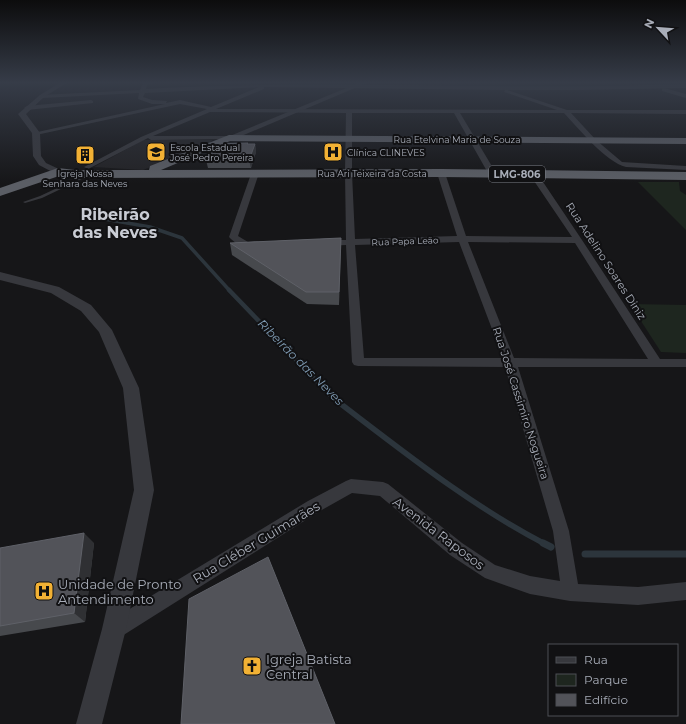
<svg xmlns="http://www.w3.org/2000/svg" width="686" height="724" viewBox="0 0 686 724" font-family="Montserrat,sans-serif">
<rect width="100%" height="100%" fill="#161618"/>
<!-- built -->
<path fill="#222225" d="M143,140H212L211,143L143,170L94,167Z"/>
<!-- green -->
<g fill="#1e261f">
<path d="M638,182H679L680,191L686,195V230Z"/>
<path d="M630,304L686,305V353L661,352Z"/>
</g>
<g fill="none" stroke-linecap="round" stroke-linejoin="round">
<!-- stream-far3 -->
<path stroke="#2c353c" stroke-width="3.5" d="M93,217L150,227L182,238L230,291"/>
<!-- stream-far2 -->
<path stroke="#2c353c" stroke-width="4.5" d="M229,290L332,397L339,402"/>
<!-- stream-far1 -->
<path stroke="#2c353c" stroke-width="5.5" d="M337,401C404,452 470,505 545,544"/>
<!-- stream -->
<g stroke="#2c353c" stroke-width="7">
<path d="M543,543L551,547"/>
<path d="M585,554H686"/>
</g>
<!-- service -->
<path fill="#37383d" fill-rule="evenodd" d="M85,175L88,176L42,198L25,203L23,202L40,196Z"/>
<!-- minor -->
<g fill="#37383d" fill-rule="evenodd">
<path d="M149,82H157L147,85L146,89C326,79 506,91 686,84V88L576,90H507L567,110H686V114L571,113L596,140L622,162L686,166V170L626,167C606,162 579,129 564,113H460L496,173L492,175L488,173L454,113H352V173L355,239L457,236L437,173L441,171L445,173L466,236L572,237L530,175L531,173H537L582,240L660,359H686V367H518L569,531L578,584L638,587L686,582V600L638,605L570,601L530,594L485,578L450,555L380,496L352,493L320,511L122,636L115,638L108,636L106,629L108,622L308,501L346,481L351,479L383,482L388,484L462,543L495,565L530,576L560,581L553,531L505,367L358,366L354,365L352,362L346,245L325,246L321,243L325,240H346L345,173L346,113L210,112L153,136H229L232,138L231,139L151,140L148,138L88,169L84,167L86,166L141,137L207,109L180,104L36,135L33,133L165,104H152L138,99L139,93L42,98L39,96L40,95L140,90L143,83ZM259,87L211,107L180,100L166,103L167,101L152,100L143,97L145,93ZM264,87L505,90L504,92L557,110L216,109L264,89ZM459,242L503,358H364L355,245ZM468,242L575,243L648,359L514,358Z"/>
<path d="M664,88L686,94V98L662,91V89Z"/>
<path d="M91,100L93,101V103L27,110L24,108L27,106Z"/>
<path d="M252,171H258L259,173L238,236L248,242L257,241L262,244C252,253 236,245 229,237Z"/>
</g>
<!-- tertiary -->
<g fill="#37383d" fill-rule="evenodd">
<path d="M61,82H68L44,97L26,114L40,133L41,156L46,163L61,170L62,172L58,175L39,165L33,156L32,133L18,114L40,95Z"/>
<path d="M361,82H369L232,140H229L225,138Z"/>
<path d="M0,272L59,287L91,305L112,330L139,388L154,490L126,629L102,724H76L102,629L134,490L123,388L99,332L81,311L51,293L0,280Z"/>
</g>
<!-- trunk -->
<path fill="#5b5e65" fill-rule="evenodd" d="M229,135L686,138V144L230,141L161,170L441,169L686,172V180L441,177L75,178L59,176L0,196V188L58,168L75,170H149L150,166Z"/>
</g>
<!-- wall -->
<g fill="#47494d">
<path d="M248,144H255L256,152L251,168H208L206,160Z"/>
<path d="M341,238L339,305L307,304L232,255L230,243Z"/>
<path d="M94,543L85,622L0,636V548Z"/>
</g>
<!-- shaded-wall -->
<g fill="#2f3033">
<path d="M255,144L256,152L251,168L249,160Z"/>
<path d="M341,238V250L339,305V292Z"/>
<path d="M84,533L94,543L85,622L74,613Z"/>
</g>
<!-- building -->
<g fill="#525359" stroke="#5f6168">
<path d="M248,143L247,144H255L249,160H206L213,144Z"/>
<path d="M341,238L339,292H306L230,243Z"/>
<path d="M84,533L74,613L0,626V548Z"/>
<path d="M268,557L335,724H181L189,599Z"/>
</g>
<!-- sky -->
<linearGradient id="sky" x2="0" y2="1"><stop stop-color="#0c0c0d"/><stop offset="0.45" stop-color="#363c48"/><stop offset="1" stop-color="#363c48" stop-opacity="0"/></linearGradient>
<rect width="686" height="183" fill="url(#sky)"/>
<!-- icons -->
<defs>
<g id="school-square" transform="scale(1)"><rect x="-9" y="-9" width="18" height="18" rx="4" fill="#f2b134" stroke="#111113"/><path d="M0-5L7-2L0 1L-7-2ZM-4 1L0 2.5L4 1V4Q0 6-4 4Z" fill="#111"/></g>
<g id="hospital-square" transform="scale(1)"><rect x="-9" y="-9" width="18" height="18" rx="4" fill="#f2b134" stroke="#111113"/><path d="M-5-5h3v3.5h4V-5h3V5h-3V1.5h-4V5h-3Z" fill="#111"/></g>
<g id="building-square" transform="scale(1)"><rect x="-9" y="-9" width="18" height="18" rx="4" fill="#f2b134" stroke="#111113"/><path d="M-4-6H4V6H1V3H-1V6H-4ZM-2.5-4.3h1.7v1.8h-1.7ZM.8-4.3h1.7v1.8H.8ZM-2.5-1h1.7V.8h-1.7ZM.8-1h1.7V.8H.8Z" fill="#111"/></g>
<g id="church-square" transform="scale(1)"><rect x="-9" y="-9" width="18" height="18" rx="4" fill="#f2b134" stroke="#111113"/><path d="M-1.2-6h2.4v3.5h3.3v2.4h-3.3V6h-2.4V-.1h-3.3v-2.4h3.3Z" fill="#111"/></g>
</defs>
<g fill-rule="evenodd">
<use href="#school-square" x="156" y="152"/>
<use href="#hospital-square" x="333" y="152"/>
<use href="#building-square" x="85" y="155"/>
<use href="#hospital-square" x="44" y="591"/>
<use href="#church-square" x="252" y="666"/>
</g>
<g text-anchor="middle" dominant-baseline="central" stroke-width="4" stroke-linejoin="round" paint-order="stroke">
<!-- far-street labels -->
<g font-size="9" fill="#a8adb8" stroke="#111113">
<text x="457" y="139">Rua Etelvina Maria de Souza</text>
<text x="372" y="173">Rua Ari Teixeira da Costa</text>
<text transform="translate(405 241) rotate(-2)">Rua Papa Leão</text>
</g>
<!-- far-poi labels -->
<g font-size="9" fill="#a8adb8" stroke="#111113" text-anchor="start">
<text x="170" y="147">Escola Estadual<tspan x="170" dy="10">José Pedro Pereira</tspan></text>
<text x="347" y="152">Clínica CLINEVES</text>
<text x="85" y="173" text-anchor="middle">Igreja Nossa<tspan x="85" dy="10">Senhara das Neves</tspan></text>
</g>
<!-- shield labels -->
<rect fill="#111113" stroke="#7b7e86" stroke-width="1" x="489" y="166" width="56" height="16" rx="3"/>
<g font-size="10" font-weight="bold" fill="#a8adb8">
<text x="517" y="174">LMG-806</text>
</g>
<!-- street labels -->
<g font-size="11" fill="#a8adb8" stroke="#111113">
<text transform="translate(606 261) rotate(57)">Rua Adelino Soares Diniz</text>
<text transform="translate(521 403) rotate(72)">Rua José Cassimiro Nogueira</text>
</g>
<!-- water labels -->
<g font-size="12" font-style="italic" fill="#7f9bb3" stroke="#111113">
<text transform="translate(301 362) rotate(45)">Ribeirão das Neves</text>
</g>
<!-- near-street labels -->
<g font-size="13" fill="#a8adb8" stroke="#111113">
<text transform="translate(439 533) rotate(37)">Avenida Raposos</text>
<text transform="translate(256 542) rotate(-31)">Rua Cléber Guimarães</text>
</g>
<!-- near-poi labels -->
<g font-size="13" fill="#a8adb8" stroke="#111113" text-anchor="start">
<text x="58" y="584">Unidade de Pronto<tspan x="58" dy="15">Antendimento</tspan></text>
<text x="266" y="659">Igreja Batista<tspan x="266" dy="15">Central</tspan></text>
</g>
<!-- far-town labels -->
<g font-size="16" font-weight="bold" fill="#c9ccd4" stroke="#111113">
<text x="115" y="214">Ribeirão<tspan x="115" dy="18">das Neves</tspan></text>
</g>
</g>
<!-- legend -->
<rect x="548" y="644" width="130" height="72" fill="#111113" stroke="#4d4f55"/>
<rect x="556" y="657" width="20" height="6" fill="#37383d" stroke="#4d4f55"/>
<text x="584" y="664" font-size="12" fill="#a8adb8">Rua</text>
<rect x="556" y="674" width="20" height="12" fill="#1e261f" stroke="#4d4f55"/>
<text x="584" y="684" font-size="12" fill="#a8adb8">Parque</text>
<rect x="556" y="694" width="20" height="12" fill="#525359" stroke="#4d4f55"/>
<text x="584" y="704" font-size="12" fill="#a8adb8">Edifício</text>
<!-- north arrow -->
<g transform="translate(658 28) rotate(296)" stroke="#111113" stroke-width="3" paint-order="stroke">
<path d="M0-3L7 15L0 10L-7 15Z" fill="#a8adb8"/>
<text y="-6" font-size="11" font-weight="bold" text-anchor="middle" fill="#a8adb8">N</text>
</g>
</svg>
